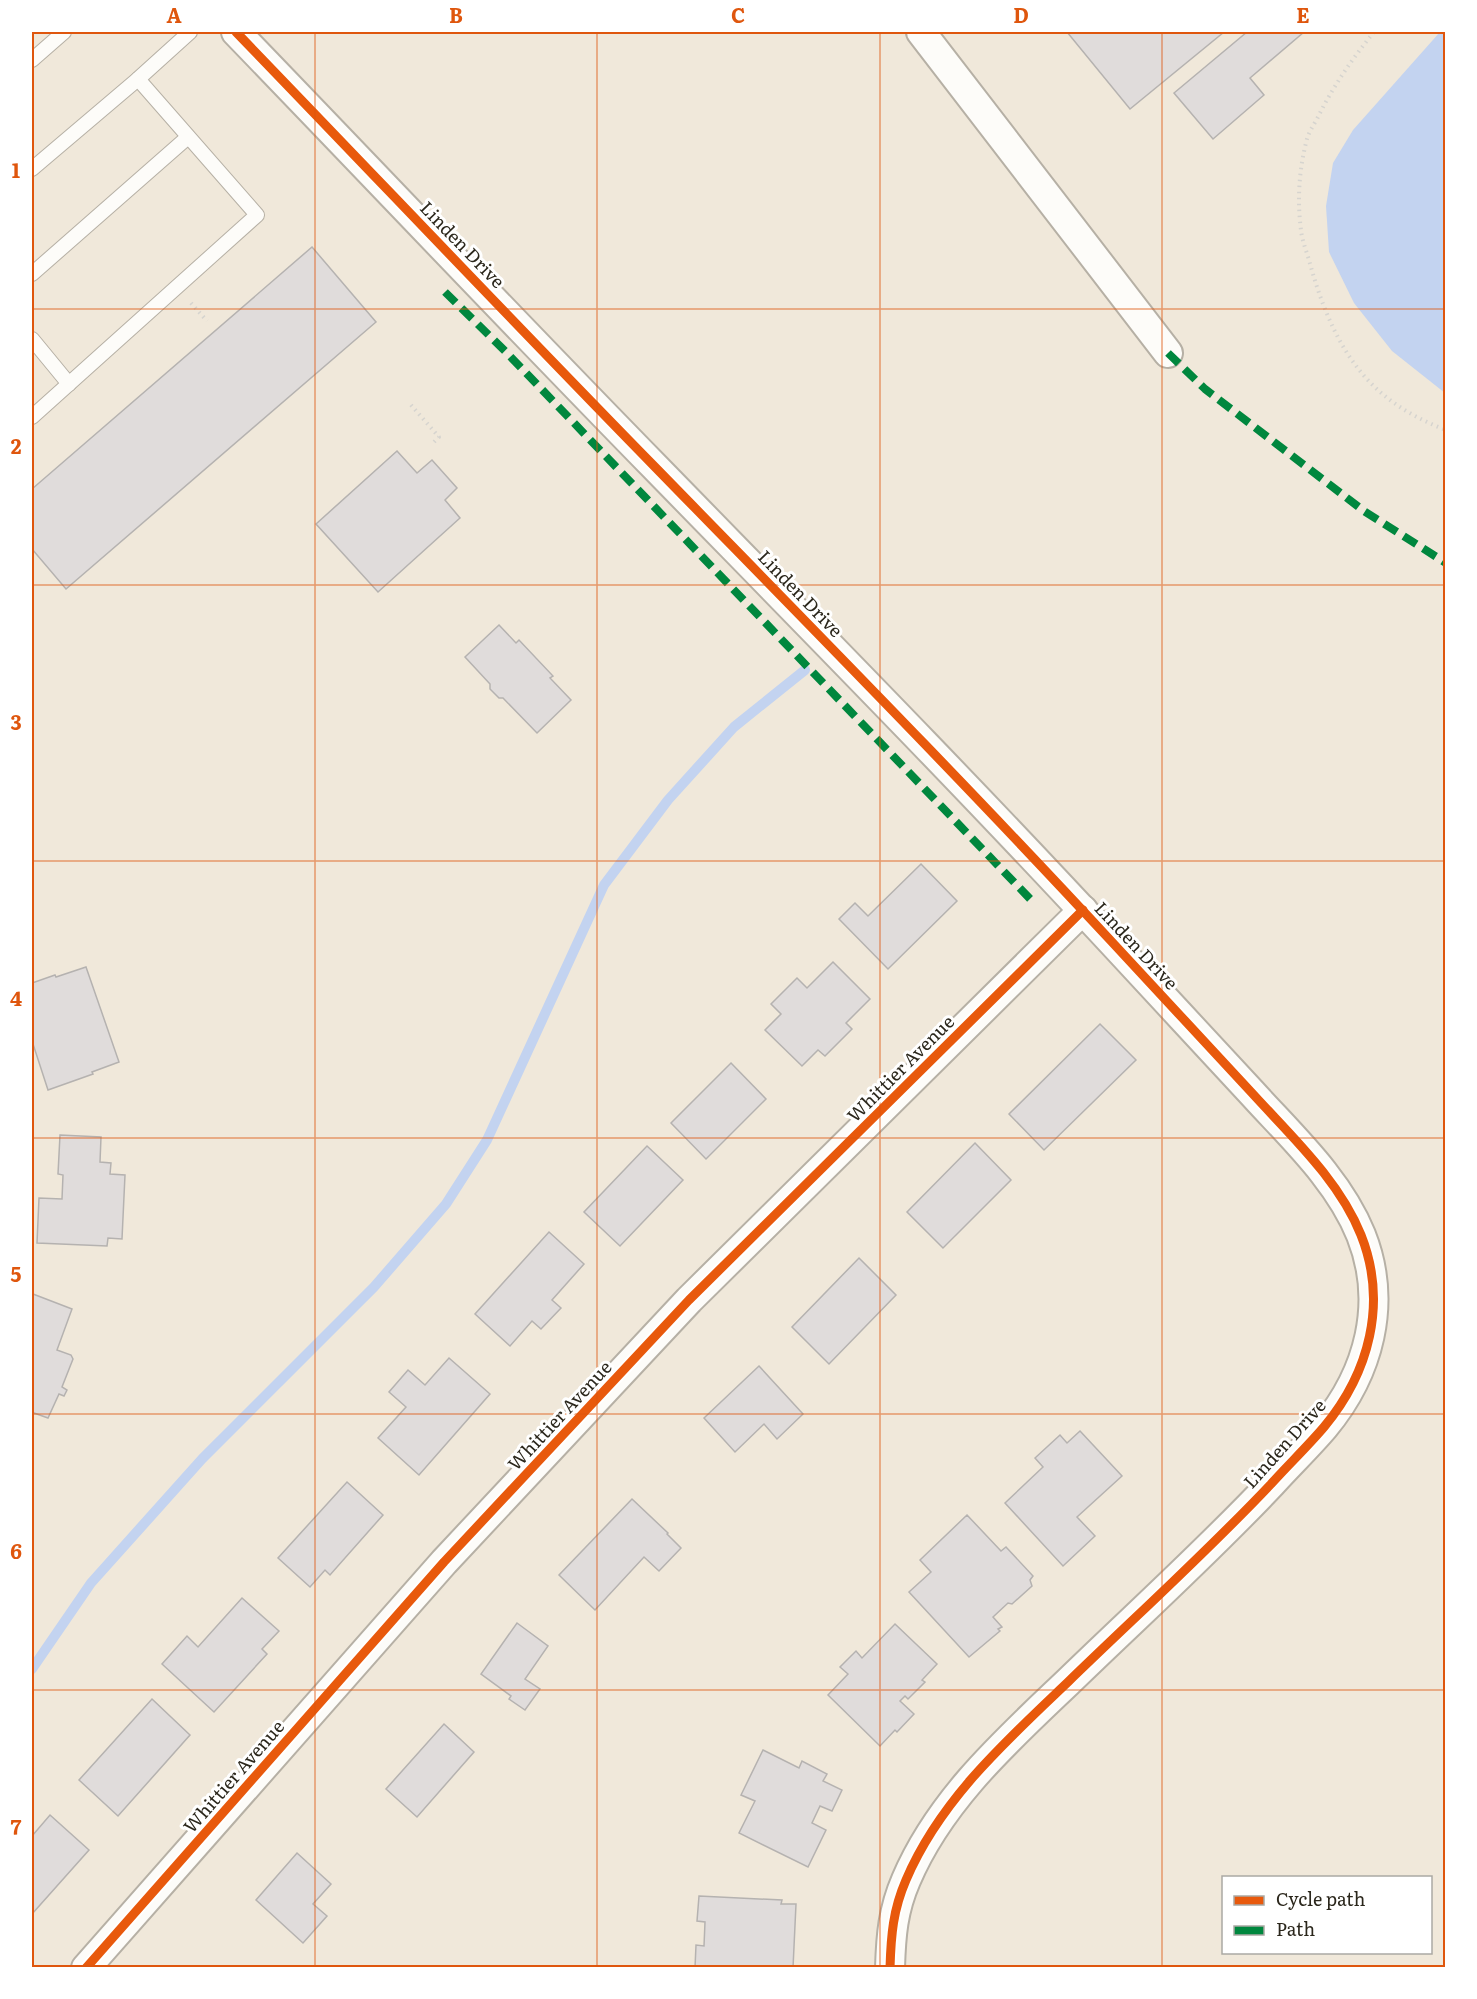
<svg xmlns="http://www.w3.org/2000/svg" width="1477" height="1999" viewBox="0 0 1477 1999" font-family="Literata,serif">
<rect width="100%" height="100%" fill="#f0e8da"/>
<!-- water -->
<path fill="#c3d3f0" d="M1440,32H1446L1445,393L1392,351L1354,303L1329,252L1326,206L1333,163L1353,130Z"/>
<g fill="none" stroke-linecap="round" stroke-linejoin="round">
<!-- stream -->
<path stroke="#c3d3f0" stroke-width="10" d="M32,1669L91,1583L202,1459L374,1287L446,1204L487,1140L604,885L668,800L734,727L805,670"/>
</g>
<!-- building -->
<g fill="#e0dcdb" stroke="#b5b2b0" stroke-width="1.5">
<path d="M1067,32H1224L1130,109Z"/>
<path d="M1247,32H1304L1250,78L1264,95L1213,139L1174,93Z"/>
<path d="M312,247L376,322L66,589L32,549V489Z"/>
<path d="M397,451L417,473L432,460L457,488L445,500L460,518L378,592L316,524Z"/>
<path d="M499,625L516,643L519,640L553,676L550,678L571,700L537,733L503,698H499L490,689V684L465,657Z"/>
<path d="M921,864L957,901L888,969L839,919L855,903L868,916Z"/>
<path d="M833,962L870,999L846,1023L852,1029L825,1056L818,1050L802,1066L765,1030L781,1014L771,1004L797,978L807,988Z"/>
<path d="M86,967L119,1062L92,1072L93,1074L48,1090L32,1041V983L55,975L56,977Z"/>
<path d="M1100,1024L1136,1060L1044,1150L1009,1114Z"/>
<path d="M731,1063L766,1099L706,1159L671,1123Z"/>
<path d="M60,1135L101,1137L100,1162L111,1163L110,1174L125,1175L122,1239L108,1238L107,1246L37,1243L39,1198L62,1199L63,1175L58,1174Z"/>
<path d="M975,1143L1011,1180L943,1248L907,1212Z"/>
<path d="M647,1146L683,1180L620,1246L584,1212Z"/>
<path d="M549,1232L584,1264L552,1300L561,1308L541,1329L532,1321L510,1346L475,1314Z"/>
<path d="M859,1258L896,1295L829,1364L792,1327Z"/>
<path d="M33,1294L72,1309L57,1350L71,1355L73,1359L62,1387L67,1390L64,1396L59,1394L48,1418L34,1413L32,1418Z"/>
<path d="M449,1358L490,1394L419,1475L378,1438L406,1407L389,1392L408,1370L425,1385Z"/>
<path d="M759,1366L803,1414L777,1439L764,1424L735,1452L704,1418Z"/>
<path d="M1080,1431L1122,1476L1077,1517L1095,1536L1063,1566L1005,1503L1043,1467L1035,1458L1060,1435L1067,1443Z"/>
<path d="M347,1482L383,1515L330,1575L325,1570L310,1587L278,1558Z"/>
<path d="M632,1499L668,1533L667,1534L681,1548L659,1571L644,1557L595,1610L559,1575Z"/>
<path d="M967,1515L1001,1551L1006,1547L1033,1576L1030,1580L1032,1586L1012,1604L1008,1603L993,1617L1002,1627L998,1629L1000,1631L969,1657L909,1592L931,1572L920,1560Z"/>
<path d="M242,1598L279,1631L262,1649L267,1654L214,1712L162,1664L187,1636L198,1647Z"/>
<path d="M517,1623L548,1646L525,1679L540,1689L525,1710L509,1699L511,1696L481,1674Z"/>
<path d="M895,1624L937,1664L922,1680L925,1682L908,1699L905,1696L900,1701L914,1714L897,1732L895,1730L880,1746L828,1695L848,1674L840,1667L856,1651L862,1658Z"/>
<path d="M152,1699L190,1735L118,1816L79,1780Z"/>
<path d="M444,1724L474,1752L417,1817L386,1789Z"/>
<path d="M763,1750L799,1768L802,1761L827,1774L823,1781L842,1790L832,1811L820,1806L812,1823L826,1830L808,1867L739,1833L755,1801L741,1795Z"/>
<path d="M50,1815L89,1850L32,1914V1836Z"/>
<path d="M297,1853L331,1884L313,1904L327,1916L303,1943L256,1900Z"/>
<path d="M699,1896L782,1900L781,1904H796L793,1968H695L696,1945L704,1946L705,1922L697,1921Z"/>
</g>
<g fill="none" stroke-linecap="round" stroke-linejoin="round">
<!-- lane casing -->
<g stroke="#b6b0a5" stroke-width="16">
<g id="lane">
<path d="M32,60L64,32"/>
<path d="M138,79L190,32"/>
<path d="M32,169L138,79L257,215L32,417"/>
<path d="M32,274L188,137"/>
<path d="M32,339L69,384"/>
</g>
</g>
<!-- street casing -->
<g stroke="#b6b0a5" stroke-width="32">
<g id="street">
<path d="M236,32C376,177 515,324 656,468C809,625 963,781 1112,942C1159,992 1205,1043 1252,1093C1291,1136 1339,1180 1361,1235C1388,1303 1369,1373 1324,1427C1307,1447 1288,1465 1271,1484C1206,1553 1136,1616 1068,1682C1006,1741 940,1800 906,1880C893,1910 891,1935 890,1968"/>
<path d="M921,32L1168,353"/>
<path d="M86,1968L444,1562L689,1300L1083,910"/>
</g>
</g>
<!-- path -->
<g stroke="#d6d4cf" stroke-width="4" stroke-dasharray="1.5 4.5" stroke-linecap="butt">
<path d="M1374,32C1352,59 1332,88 1317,119C1313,126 1309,132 1307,139C1299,169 1297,200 1301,230C1302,240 1306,250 1309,260C1322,308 1341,357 1379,391C1398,408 1422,421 1446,430"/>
<path d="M191,303L207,321"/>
<path d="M411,405L439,437L434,442"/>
</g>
<!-- lane -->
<use href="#lane" stroke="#fdfcf9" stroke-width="14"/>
<!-- street -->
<use href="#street" stroke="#fdfcf9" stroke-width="28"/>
<!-- quiet -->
<g stroke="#00873e" stroke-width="8" stroke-dasharray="15 8" stroke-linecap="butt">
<path d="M445,292L505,351L1034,903"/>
<path d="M1168,353L1205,389L1364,511L1446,563"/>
</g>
<!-- cycleway casing -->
<g stroke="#fff" stroke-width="13">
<g id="cycleway">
<path d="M236,32C376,177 515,324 656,468C809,625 963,781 1112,942C1159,992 1205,1043 1252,1093C1291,1136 1339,1180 1361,1235C1388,1303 1369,1373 1324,1427C1307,1447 1288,1465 1271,1484C1206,1553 1136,1616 1068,1682C1006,1741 940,1800 906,1880C893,1910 891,1935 890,1968"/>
<path d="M86,1968L444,1562L689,1300L1083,910"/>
</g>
</g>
<!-- cycleway -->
<use href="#cycleway" stroke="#e8590c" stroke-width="9"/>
</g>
<!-- grid -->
<path fill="none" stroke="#df560d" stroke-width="1.5" stroke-opacity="0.55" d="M315,32V1968M597,32V1968M880,32V1968M1162,32V1968M32,309H1446M32,585H1446M32,861H1446M32,1138H1446M32,1414H1446M32,1690H1446"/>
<g text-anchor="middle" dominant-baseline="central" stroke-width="6" stroke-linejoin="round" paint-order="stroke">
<!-- street labels -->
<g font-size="18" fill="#2b271c" stroke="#fff">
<text transform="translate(463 244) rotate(46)">Linden Drive</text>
<text transform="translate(801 593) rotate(46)">Linden Drive</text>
<text transform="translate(1137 945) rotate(47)">Linden Drive</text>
<text transform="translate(900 1068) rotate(-45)">Whittier Avenue</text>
<text transform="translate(559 1415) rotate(-47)">Whittier Avenue</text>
<text transform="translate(1284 1443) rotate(-48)">Linden Drive</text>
<text transform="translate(233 1776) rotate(-49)">Whittier Avenue</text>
</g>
</g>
<!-- border -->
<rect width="1477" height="1999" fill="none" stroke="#ffffff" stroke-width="66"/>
<!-- legend -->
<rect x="1222" y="1876" width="210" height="78" fill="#ffffff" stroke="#aaa9a4" stroke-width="1.5"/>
<rect x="1234" y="1896" width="30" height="9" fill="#e8590c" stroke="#aaa9a4" stroke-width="1.5"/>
<text x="1276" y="1906" font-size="18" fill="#2b271c">Cycle path</text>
<rect x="1234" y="1926" width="30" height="9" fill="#00873e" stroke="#aaa9a4" stroke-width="1.5"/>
<text x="1276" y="1936" font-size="18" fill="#2b271c">Path</text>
<rect x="33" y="33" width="1411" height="1933" fill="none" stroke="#df560d" stroke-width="2"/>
<g font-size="20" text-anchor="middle" font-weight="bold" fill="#df560d">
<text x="174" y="23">A</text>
<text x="456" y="23">B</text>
<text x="738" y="23">C</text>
<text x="1021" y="23">D</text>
<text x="1303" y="23">E</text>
<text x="16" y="178">1</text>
<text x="16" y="454">2</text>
<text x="16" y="730">3</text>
<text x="16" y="1006">4</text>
<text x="16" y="1282">5</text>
<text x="16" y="1559">6</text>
<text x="16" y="1835">7</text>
</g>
</svg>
